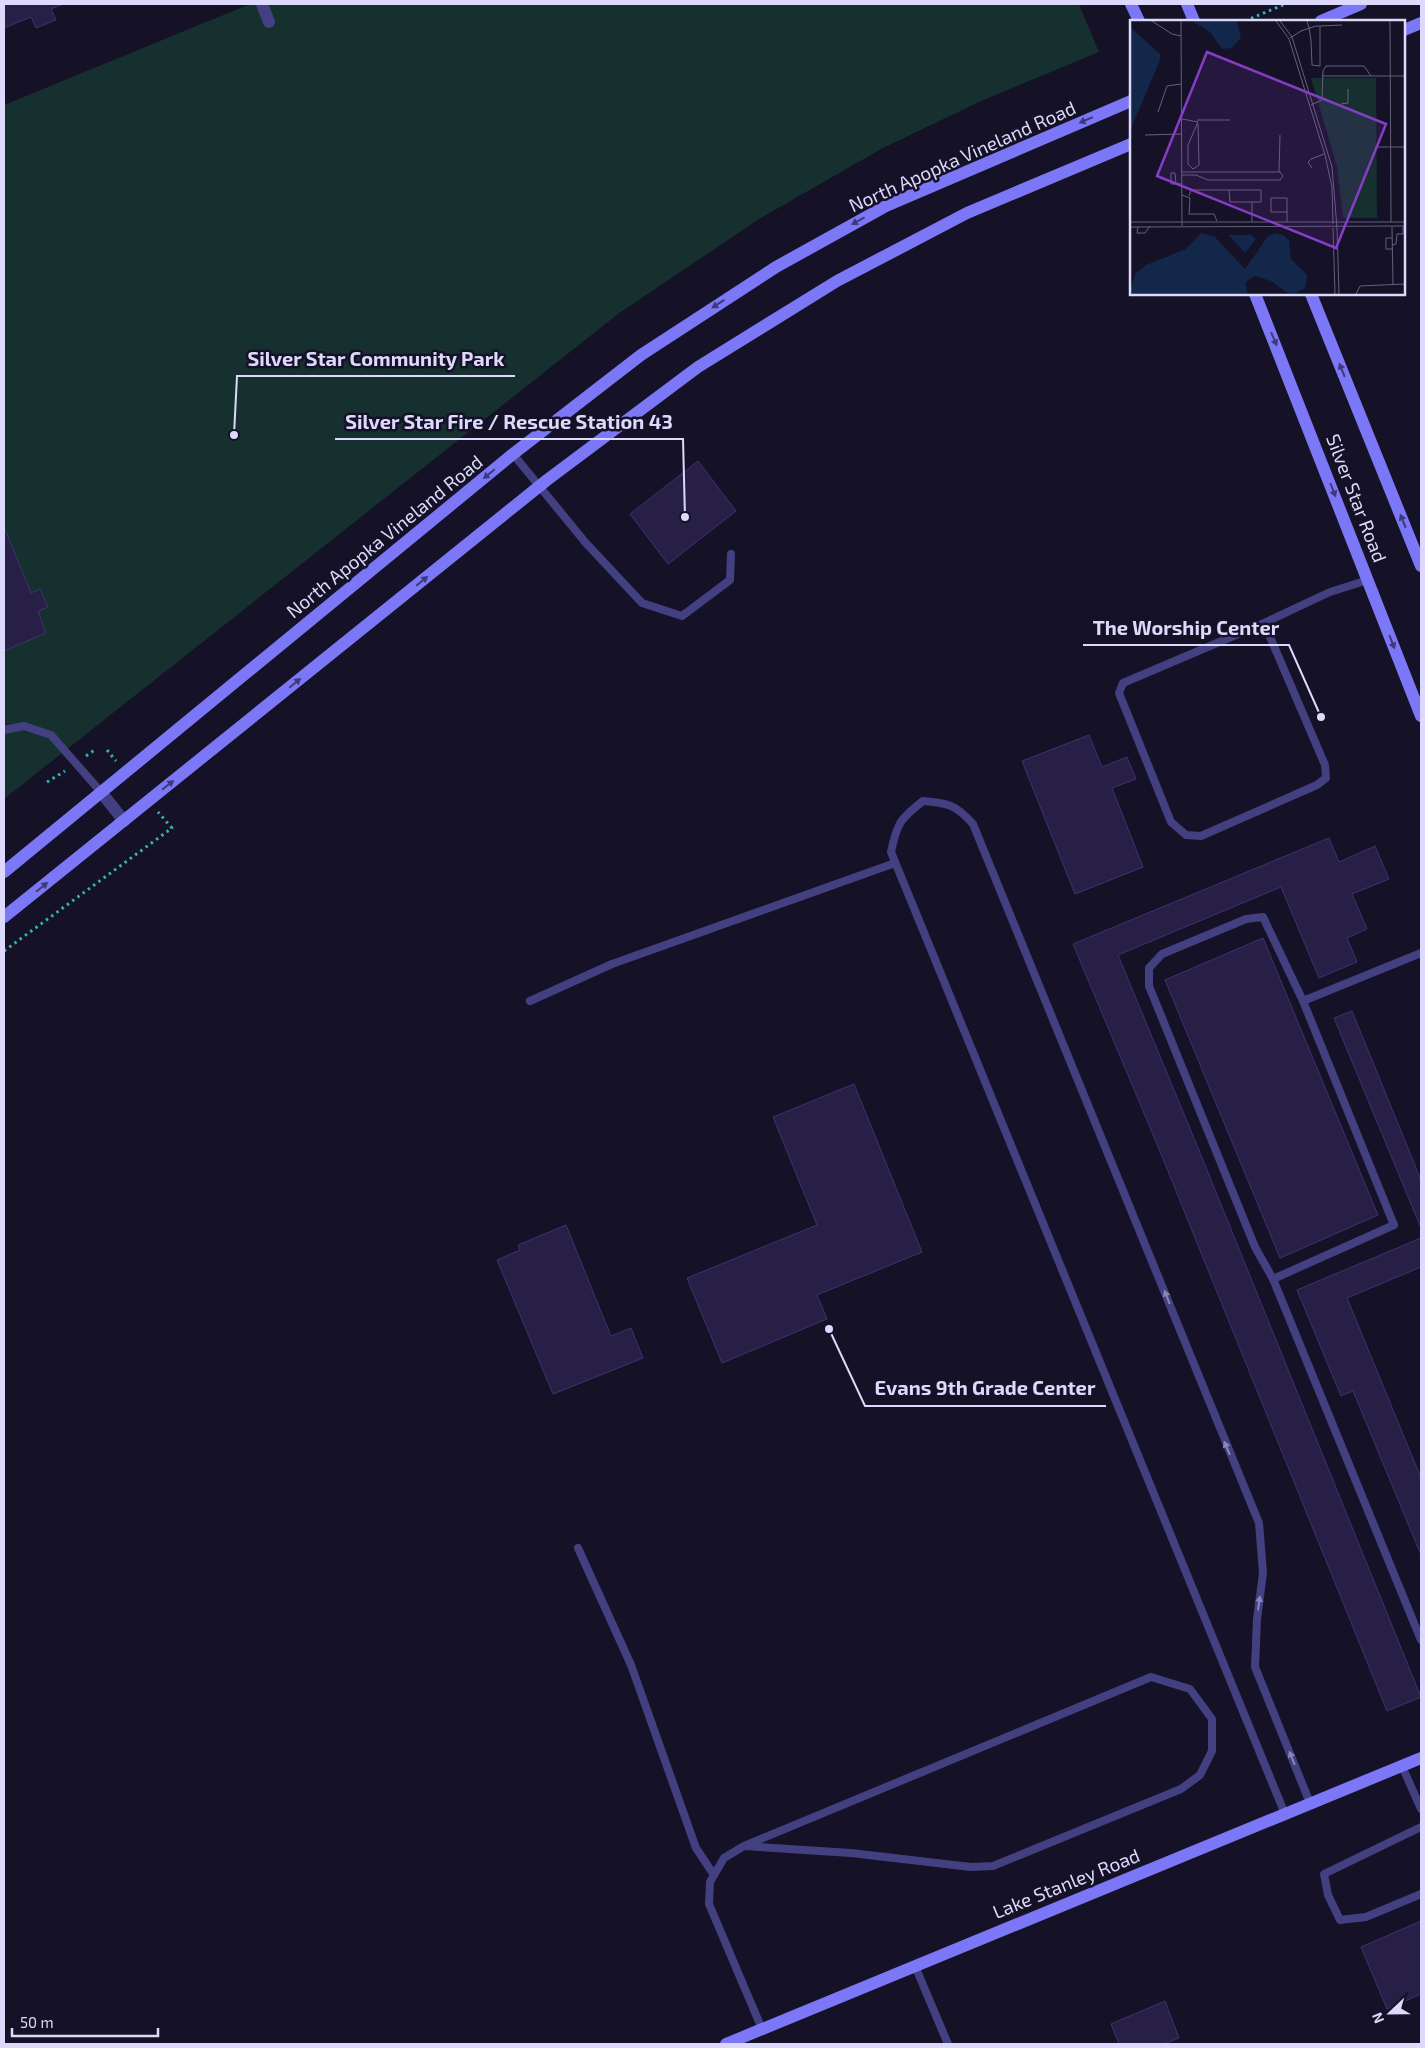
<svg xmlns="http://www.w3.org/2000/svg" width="1425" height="2048" viewBox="0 0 1425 2048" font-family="'Exo 2',sans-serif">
<rect width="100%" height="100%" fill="#151126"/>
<!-- green -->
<path fill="#15302f" d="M250,4H1079L1099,52L979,102L883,148L759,219L618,314L4,799V105Z"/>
<!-- building -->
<g fill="#271f46" stroke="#3f3270">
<path d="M4,4H63L51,9L56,20L36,28L31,17L4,28Z"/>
<path d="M698,461L736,511L668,564L630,514Z"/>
<path d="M4,527L31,593L40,589L48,607L38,611L46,633L4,651Z"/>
<path d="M1089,735L1102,767L1127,757L1136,779L1112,788L1143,867L1075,894L1022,761Z"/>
<path d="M1329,838L1339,862L1375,846L1389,879L1352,894L1367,929L1347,938L1357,962L1319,978L1281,887L1118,955L1196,1143L1421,1697L1387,1711L1159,1149L1073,944Z"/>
<path d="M1263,938L1378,1215L1280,1258L1165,980Z"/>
<path d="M1352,1011L1421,1180V1228L1334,1018Z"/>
<path d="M854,1084L922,1252L817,1295L827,1319L722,1363L687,1278L817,1225L773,1117Z"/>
<path d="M566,1225L611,1336L631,1328L643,1358L553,1394L497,1260L520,1250L518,1245Z"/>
<path d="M1421,1238V1267L1347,1298L1421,1478V1555L1353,1391L1341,1396L1297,1290Z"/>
<path d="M1421,1921V1994L1387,2009L1361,1947Z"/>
<path d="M1165,2001L1179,2038L1164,2044H1119L1111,2024Z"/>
</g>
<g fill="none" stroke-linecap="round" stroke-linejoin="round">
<!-- path -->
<g stroke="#38b1ab" stroke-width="3" stroke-dasharray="2.5 4" stroke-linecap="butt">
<path d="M1245,21L1285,4"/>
<path d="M107,750L116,761"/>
<path d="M86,756L96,749"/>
<path d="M47,782L65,771"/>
<path d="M4,951L172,828L158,812"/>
</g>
<!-- lane -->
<g stroke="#434082" stroke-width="8">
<path d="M513,454L585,542L642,603L682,616L730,580L731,554"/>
<path d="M1264,623L1325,765L1326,778L1317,785L1201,836L1186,835L1171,822L1119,693L1123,683L1264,623L1330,592L1368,580"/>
<path d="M4,730L24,726L51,735L101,792"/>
<path d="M1421,953L1303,1001L1394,1225L1273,1279L1421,1640"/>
<path d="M530,1001L612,964L895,863"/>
<path d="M1273,1279L1255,1247L1149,986V968L1162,954L1246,919L1263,917L1303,1001"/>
<path d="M578,1548L631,1665L696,1848L714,1875"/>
<path d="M1402,1766L1421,1809"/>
<path d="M1285,1814L891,852C897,823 900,819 923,801C949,803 956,805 973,824L1259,1523L1263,1573L1257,1619L1255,1667L1310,1803"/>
<path d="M1421,1827L1324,1874L1328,1895L1340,1920L1366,1917L1421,1894"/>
<path d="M744,1846L1151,1677L1190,1689L1212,1719V1751L1200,1775L1181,1789L993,1866L971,1867L851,1853L744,1846L724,1858L710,1882L709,1904L762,2029"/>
<path d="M915,1966L948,2044"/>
</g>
<!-- street -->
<g stroke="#434082" stroke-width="12">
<path d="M262,4L269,22"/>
<path d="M101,792L124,821"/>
</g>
<!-- secondary -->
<g stroke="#7b77f6" stroke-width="12">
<path d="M1131,4L1139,21"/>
<path d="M1187,4L1194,21"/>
<path d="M1321,21L1361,4"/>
<path d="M1404,30L1421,23"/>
<path d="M1255,294L1421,716"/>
<path d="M1311,294L1421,566"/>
<path d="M4,872L513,454L641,355L776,267L886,206L1131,101"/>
<path d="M4,917L547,480L698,367L837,281L967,213L1131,144"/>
<path d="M726,2044L1421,1758"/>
</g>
</g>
<!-- one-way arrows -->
<defs><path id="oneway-solid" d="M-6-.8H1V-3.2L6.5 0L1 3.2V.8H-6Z" transform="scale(1.25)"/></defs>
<g fill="#3e3a79">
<use href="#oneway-solid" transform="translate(1086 120) rotate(157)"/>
<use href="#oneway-solid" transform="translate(858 221) rotate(151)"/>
<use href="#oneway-solid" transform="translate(718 304) rotate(147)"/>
<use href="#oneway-solid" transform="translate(1274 339) rotate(67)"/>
<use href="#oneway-solid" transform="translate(1342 370) rotate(-112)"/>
<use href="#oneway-solid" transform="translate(489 474) rotate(141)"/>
<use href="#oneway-solid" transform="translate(1333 490) rotate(69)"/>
<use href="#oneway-solid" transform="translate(1403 521) rotate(-112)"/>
<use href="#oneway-solid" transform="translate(422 581) rotate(-39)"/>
<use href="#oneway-solid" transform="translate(1392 642) rotate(69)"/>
<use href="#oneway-solid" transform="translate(295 683) rotate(-39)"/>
<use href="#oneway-solid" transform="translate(168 785) rotate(-39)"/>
<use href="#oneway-solid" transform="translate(42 887) rotate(-39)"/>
</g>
<g fill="#8885b9">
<use href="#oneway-solid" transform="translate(1167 1297) rotate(-111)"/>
<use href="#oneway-solid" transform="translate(1227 1448) rotate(-113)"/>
<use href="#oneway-solid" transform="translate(1259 1603) rotate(-82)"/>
<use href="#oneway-solid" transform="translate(1292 1758) rotate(-112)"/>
</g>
<g text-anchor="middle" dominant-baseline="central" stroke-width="5" stroke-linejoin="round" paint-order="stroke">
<!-- street labels -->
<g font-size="19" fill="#ddd9fc" stroke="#151126">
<text transform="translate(962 156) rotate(-24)">North Apopka Vineland Road</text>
<text transform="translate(1357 498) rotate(69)">Silver Star Road</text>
<text transform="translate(384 536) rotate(-39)">North Apopka Vineland Road</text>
<text transform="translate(1066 1883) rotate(-22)">Lake Stanley Road</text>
</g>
</g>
<!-- overview -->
<g transform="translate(1130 20)">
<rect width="275" height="275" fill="#151126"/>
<path d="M181,58H246L247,198H213L207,147Z" fill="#15302f"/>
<path d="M62,1H107L111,18L102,28L92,29L80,12ZM0,7L30,34V40L0,111ZM71,213L84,216L115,249L138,216L147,213L153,215L159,220L161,239L177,255L175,268L164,274L156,272L141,261L125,256L116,262L117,274H0L5,254L16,245L56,229ZM98,215H121L126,219L115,233Z" fill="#12274a"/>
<path fill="none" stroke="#65617c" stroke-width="1" d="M22,1L42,14L51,16M51,1L52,206M146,1L159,19L195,135L202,167L203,204M150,1L162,17L202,147L207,208M260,1L261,202M190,6L212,5M160,18L171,11L177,9L179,8H180L186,6H190V46L182,45L181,20L179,8L177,1M192,56H274M211,84L218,83V69M181,85L192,80L193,51L196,46H234L241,56M28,92L37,66L51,64M52,99L68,102L58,125V144L63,149L69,145L68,104M67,100H100M15,115L52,114M245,127H275M182,148L178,142L181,139L194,134M52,152H150L153,156L150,160H78L66,155H52M149,152L150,115M46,164L45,153H41V164H52M99,170H131V182H122M52,175L60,178L59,194H84L87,201M59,176L61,170H99L100,182H122V202M157,192H141V178H157V202M0,202H275M0,207L275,206M8,207L7,213H15L20,206M262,207L263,264M203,208L205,274M207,208L209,274M262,218H256V229H262M262,225L266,224L267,214H273V207M226,274L230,266L275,264"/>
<path fill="#853dc5" fill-opacity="0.15" stroke="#853dc5" stroke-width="2.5" d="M77,32L256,104L206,228L27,156Z"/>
<rect width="275" height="275" fill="none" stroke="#ddd9fc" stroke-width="2.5"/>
</g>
<!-- callouts -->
<path fill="none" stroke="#ddd9fc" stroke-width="2" d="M234 435L237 376H515M685 517L683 439H335M1321 717L1289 645H1083M829 1329L865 1406H1106"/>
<g fill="#ddd9fc" stroke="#151126" stroke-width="2">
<circle cx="234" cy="435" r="5"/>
<circle cx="685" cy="517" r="5"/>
<circle cx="1321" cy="717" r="5"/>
<circle cx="829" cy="1329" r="5"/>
</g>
<g font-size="20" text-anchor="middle" font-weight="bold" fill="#ddd9fc" stroke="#151126" stroke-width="5" stroke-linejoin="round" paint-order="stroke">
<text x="376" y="366">Silver Star Community Park</text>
<text x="509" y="429">Silver Star Fire / Rescue Station 43</text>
<text x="1186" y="635">The Worship Center</text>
<text x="985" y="1395">Evans 9th Grade Center</text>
</g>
<!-- border -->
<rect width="1425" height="2048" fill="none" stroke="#ddd9fc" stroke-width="10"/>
<!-- north arrow -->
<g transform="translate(1390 2013) rotate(248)" stroke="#151126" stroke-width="4" paint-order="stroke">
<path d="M0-4L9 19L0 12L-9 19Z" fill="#ddd9fc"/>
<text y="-8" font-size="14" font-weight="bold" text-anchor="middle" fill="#ddd9fc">N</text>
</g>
<!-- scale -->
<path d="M12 2028v8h146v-8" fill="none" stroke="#ddd9fc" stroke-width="2.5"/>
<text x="20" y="2028" font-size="15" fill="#ddd9fc" stroke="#151126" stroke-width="4" paint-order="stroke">50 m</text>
</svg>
